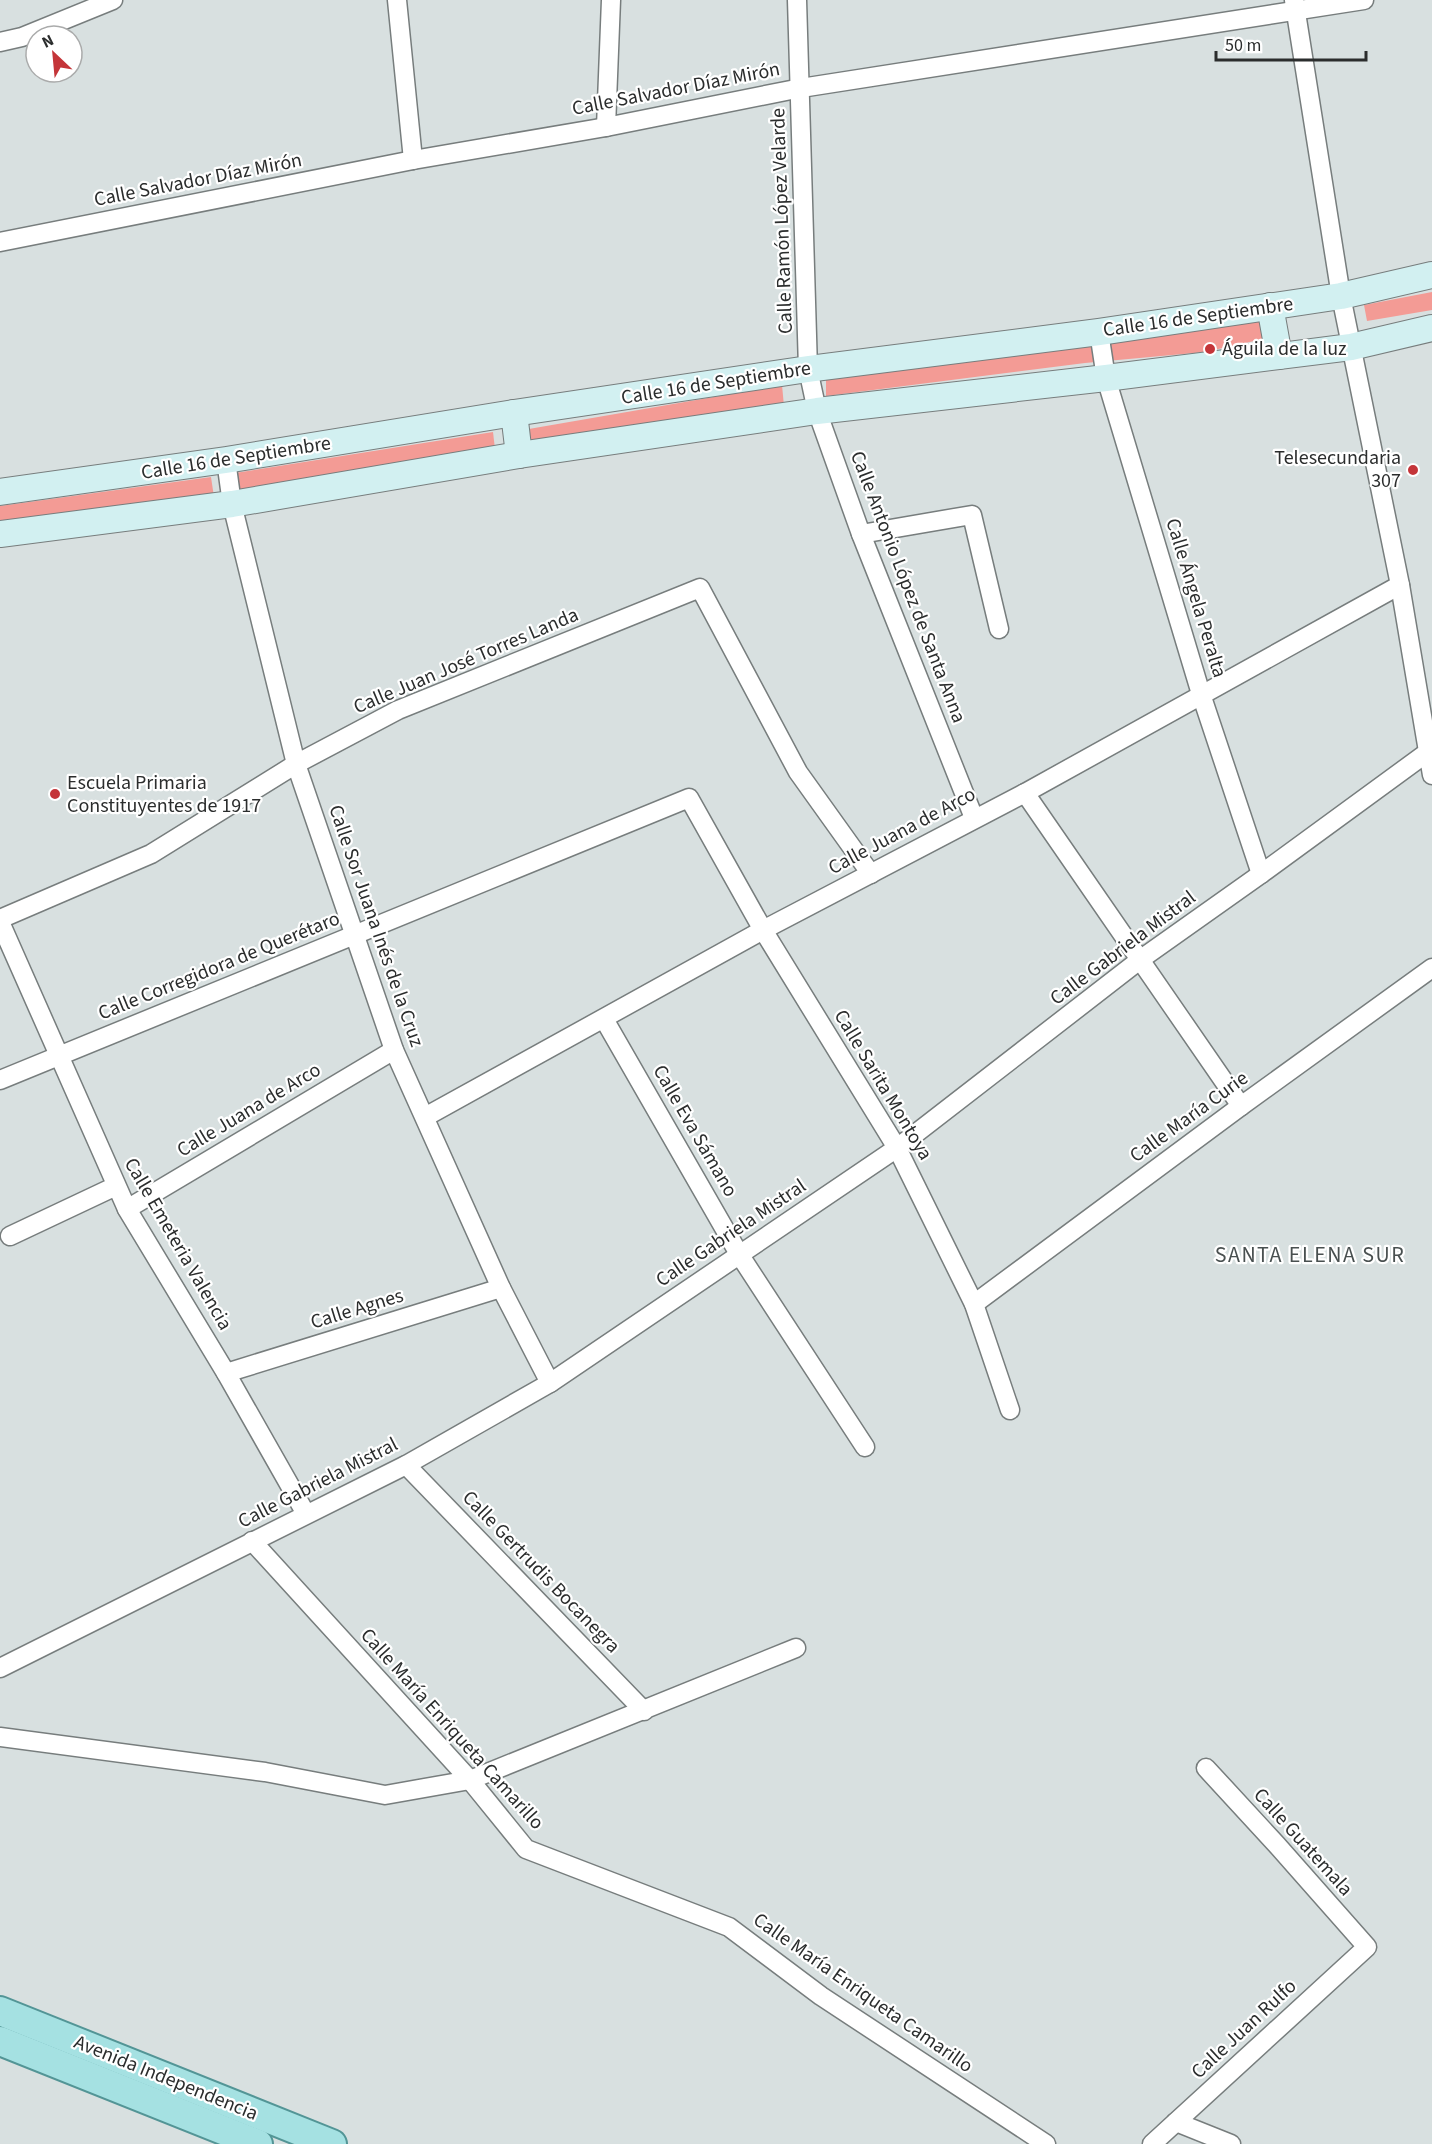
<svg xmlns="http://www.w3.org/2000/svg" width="1432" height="2144" viewBox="0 0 1432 2144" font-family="'Source Sans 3',sans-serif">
<rect width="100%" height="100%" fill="#d8e0e0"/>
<!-- green -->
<g fill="#f39b95">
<path d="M1432,292V310L1367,321L1364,305Z"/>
<path d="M1258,312L1263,339L1205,352L1085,363L826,396V379Z"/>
<path d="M782,385L784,406L525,444L523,430Z"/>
<path d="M493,432L495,449L239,491L235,473Z"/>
<path d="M211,477L214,497L0,523V506Z"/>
</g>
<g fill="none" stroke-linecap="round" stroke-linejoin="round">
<!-- street casing -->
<g stroke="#777d7d" stroke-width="21">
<g id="street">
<path d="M397,0L413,160"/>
<path d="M797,0L808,369L817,411L861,534L974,818"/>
<path d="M1294,0L1341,296L1400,585L1432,775"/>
<path d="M0,42L22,37L113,0"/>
<path d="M606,127L611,0"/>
<path d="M0,242L413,160L606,127L801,88L1364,0"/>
<path d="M1099,332L1106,378L1201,694L1261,874"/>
<path d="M226,460L232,504L296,764L394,1050L501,1288L550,1383"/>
<path d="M861,534L972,515L999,629"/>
<path d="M1025,793L1241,1106"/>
<path d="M0,919L151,854L296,764L398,710L700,588L798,772L871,874"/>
<path d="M0,922L127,1209L226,1373L306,1514"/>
<path d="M604,1019L739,1254L865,1447"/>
<path d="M0,1080L689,798L763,930L897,1148L974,1304L1010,1410"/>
<path d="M425,1117L763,930L1025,793L1400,585"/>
<path d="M127,1209L394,1050"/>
<path d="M10,1236L116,1186"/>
<path d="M974,1304L1241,1106L1432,968"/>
<path d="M226,1373L501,1288"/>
<path d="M406,1465L644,1711"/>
<path d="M252,1541L470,1780L526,1849L729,1927L821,1996L1046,2144"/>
<path d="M0,1668L406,1465L550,1383L897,1148L1141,959L1261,874L1432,749"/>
<path d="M0,1737L265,1772L385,1795L470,1780L796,1648"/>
<path d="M1176,2122L1231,2144"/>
<path d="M1152,2144L1367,1947L1276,1844L1206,1768"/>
</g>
</g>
<!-- secondary casing -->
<g stroke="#777d7d" stroke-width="28">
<g id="secondary">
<path d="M1270,306L1279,356"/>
<path d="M514,413L519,455"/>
<path d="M0,492L226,460L514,413L808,369L1099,332L1341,296L1432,275"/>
<path d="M0,534L232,504L519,455L817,411L1106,378L1351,347L1432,328"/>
</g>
</g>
<!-- primary casing -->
<g stroke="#539596" stroke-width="32">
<g id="primary">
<path d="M0,2011L332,2144"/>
<path d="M0,2041L258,2144"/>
</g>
</g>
<!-- street -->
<use href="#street" stroke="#fff" stroke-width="18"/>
<!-- secondary -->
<use href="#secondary" stroke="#d2f0f1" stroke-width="26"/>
<!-- primary -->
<use href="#primary" stroke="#a5e1e2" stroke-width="28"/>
</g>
<!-- markers -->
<g fill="#c43539" stroke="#fff" stroke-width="2">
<circle cx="1210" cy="349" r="6"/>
<circle cx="1413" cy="470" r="6"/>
<circle cx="55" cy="794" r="6"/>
</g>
<g text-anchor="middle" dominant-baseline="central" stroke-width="4.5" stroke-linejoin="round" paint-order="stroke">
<!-- street labels -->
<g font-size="20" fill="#2b2d2d" stroke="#fff">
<text transform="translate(676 89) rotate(-11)">Calle Salvador Díaz Mirón</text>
<text transform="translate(198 180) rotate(-11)">Calle Salvador Díaz Mirón</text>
<text transform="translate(782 221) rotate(-92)">Calle Ramón López Velarde</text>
<text transform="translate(1198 317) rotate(-8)">Calle 16 de Septiembre</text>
<text transform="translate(716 383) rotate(-9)">Calle 16 de Septiembre</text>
<text transform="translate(236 458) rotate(-9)">Calle 16 de Septiembre</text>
<text transform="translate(908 587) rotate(69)">Calle Antonio López de Santa Anna</text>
<text transform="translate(1196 598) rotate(73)">Calle Ángela Peralta</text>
<text transform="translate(466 661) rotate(-23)">Calle Juan José Torres Landa</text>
<text transform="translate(902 831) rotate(-28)">Calle Juana de Arco</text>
<text transform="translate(376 926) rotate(71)">Calle Sor Juana Inés de la Cruz</text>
<text transform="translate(1123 948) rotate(-37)">Calle Gabriela Mistral</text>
<text transform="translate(219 966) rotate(-22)">Calle Corregidora de Querétaro</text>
<text transform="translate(883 1085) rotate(59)">Calle Sarita Montoya</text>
<text transform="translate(249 1110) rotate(-31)">Calle Juana de Arco</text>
<text transform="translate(1189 1117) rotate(-36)">Calle María Curie</text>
<text transform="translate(695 1131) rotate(60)">Calle Eva Sámano</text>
<text transform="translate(731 1233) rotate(-34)">Calle Gabriela Mistral</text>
<text transform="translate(178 1244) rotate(60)">Calle Emeteria Valencia</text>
<text transform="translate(357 1309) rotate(-17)">Calle Agnes</text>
<text transform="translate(318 1483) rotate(-27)">Calle Gabriela Mistral</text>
<text transform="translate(541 1572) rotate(46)">Calle Gertrudis Bocanegra</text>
<text transform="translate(452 1729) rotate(48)">Calle María Enriqueta Camarillo</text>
<text transform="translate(1303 1842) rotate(48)">Calle Guatemala</text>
<text transform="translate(863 1993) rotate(35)">Calle María Enriqueta Camarillo</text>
<text transform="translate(1244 2029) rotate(-43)">Calle Juan Rulfo</text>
<text transform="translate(166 2078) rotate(22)">Avenida Independencia</text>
</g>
<!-- poi labels -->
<g font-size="20" fill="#2b2d2d" stroke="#fff" text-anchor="start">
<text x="1222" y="349">Águila de la luz</text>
<text x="1401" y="458" text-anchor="end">Telesecundaria<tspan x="1401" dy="23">307</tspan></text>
<text x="67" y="783">Escuela Primaria<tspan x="67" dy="23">Constituyentes de 1917</tspan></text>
</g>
<!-- quarter labels -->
<g font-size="22" letter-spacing="1.5" fill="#495050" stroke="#fff">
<text x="1310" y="1255">SANTA ELENA SUR</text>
</g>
</g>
<!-- north arrow -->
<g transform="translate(54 54) rotate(334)"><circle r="28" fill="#ffffff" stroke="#aaabab" stroke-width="1.5"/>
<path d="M0-4.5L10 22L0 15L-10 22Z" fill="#c43539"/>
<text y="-9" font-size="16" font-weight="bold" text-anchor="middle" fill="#2b2d2d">N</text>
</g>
<!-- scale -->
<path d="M1216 51v9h150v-9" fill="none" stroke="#2b2d2d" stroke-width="3"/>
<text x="1225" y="51" font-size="18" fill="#2b2d2d" stroke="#ffffff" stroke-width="4.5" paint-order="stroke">50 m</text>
</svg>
